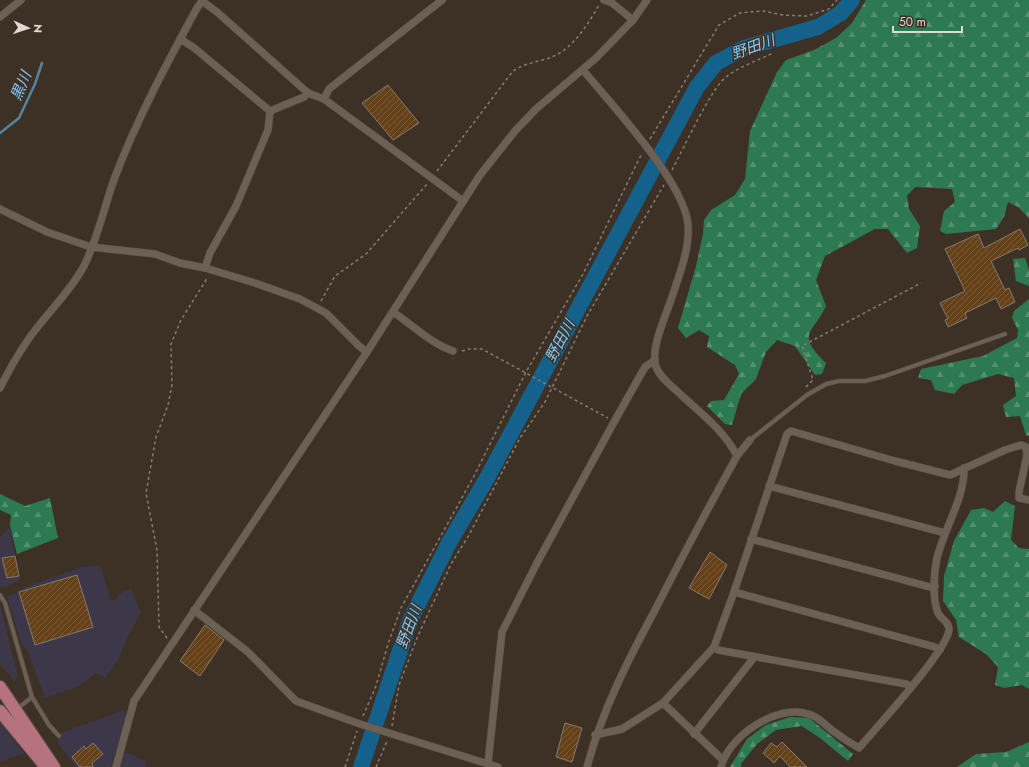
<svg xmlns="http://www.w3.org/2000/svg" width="1029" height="767" viewBox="0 0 1029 767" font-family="Jost,'Noto Sans JP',sans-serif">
<defs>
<pattern id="forest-firs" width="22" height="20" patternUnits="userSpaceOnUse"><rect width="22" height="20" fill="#2c7952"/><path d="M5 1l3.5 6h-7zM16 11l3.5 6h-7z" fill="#549172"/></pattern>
<pattern id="building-hatch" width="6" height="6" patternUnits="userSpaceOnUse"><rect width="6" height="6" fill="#654119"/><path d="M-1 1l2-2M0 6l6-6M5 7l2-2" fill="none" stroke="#7b5c39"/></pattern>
</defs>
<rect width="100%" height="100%" fill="#3d3126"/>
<!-- commercial -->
<g fill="#3d3849">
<path d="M7,529H10L20,580L5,587H0V538Z"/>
<path d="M100,565L111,601L115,600L122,592L131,588L141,613L127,638L118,660L105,678L96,673L78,686L45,698L28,651L22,646L7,597L22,590L23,588L81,567Z"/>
<path d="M0,605L18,677L14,681L0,664Z"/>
<path d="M124,710L126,719L111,767H76L57,742L61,733Z"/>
<path d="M0,723L24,753L0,762Z"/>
<path d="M126,752L145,761L147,767H118L123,754Z"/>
</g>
<!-- forest -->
<g fill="url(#forest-firs)">
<path d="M866,0H1029V218L1018,207L1008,202L1004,217L996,229L946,234L940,231L944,211L955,202L952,189L915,187L907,196L909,209L920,226L917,248L907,253L888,229H875L825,256L816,280L826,306C813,334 795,333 826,363L822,374L815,375L795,346L777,340L766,352L756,379L741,394L732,425L725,424L707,406L711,401L724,400L739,374L735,365L707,347L709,336L699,330L686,338L678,328L696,266L703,234L704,220L711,210L735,195L745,179L750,131L777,72L786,60L814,50L836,38L852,23Z"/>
<path d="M1025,258L1029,270V286L1016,281L1013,259Z"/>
<path d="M1029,299V436L1026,435L1020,416L1006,417L1003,405L1016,396L1014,378L998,374L962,385L954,394L935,390L931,380L918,378L921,369L983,356L1017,338L1018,330L1012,318L1014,311Z"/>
<path d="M0,494L25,506L50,498L58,538L17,554L10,525L11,515L0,510Z"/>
<path d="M1005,501L1015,506L1011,540L1019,548L1029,549V689L1022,685L1004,688L995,685L998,667L986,654L959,637L956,620L943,601L944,576L954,541L971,510L984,508L993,512Z"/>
<path d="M790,717L809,718L853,754L848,761L820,738L802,726L776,730L757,744L741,764V767H730L747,739L766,725Z"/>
<path d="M1029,742V767H957L976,754L1006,752Z"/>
</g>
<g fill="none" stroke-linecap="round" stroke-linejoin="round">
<!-- stream -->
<path stroke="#5185a1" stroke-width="2.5" d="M0,133L19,118L35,84L42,63"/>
<!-- river -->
<path stroke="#14628c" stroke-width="16" d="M361,767L411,618L450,541L486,480L697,87L716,63L744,48L818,27L841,13L852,0"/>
</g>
<!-- building -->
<g fill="url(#building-hatch)" stroke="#877a6d">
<path d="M388,85L419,123L393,140L362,103Z"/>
<path d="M1020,229L1028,245L1019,250L1018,248L991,261L1005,290L1009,288L1015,302L1001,309L996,298L965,313L967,318L948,327L945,320L948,319L940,303L965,291L945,249L978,234L984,248Z"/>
<path d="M710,552L727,565L709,599L689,588Z"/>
<path d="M15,556L19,576L7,578L2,558Z"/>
<path d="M77,575L93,627L35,645L19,592Z"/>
<path d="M205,625L224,640L200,676L180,661Z"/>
<path d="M565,723L582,728L572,762L556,757Z"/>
<path d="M782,742L807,767H790L780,756L774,763L763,753L771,743L777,747Z"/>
<path d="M93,743L103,754L92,763L93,767H80L72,757L84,746L86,749Z"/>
</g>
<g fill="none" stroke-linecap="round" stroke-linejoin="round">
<!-- service casing -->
<g stroke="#594e45" stroke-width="5">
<g id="service">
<path d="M750,440L807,395L826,384L839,381H865L885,376L1005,334"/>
<path d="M0,595L5,603L32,697L17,709"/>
<path d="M32,697L49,725L59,736"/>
</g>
</g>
<!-- minor casing -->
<g stroke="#594e45" stroke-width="8">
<g id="minor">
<path d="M604,0L612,3L633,20"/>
<path d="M202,1L217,12L308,93L324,99L463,201"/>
<path d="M0,17L21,0"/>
<path d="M180,39L193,47L270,111L304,97L308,93"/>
<path d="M583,70C611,104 684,182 688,224C690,250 679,275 671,300C665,317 650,350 656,367C660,377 670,385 678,392C699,412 724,430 737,456C708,508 681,559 654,612C627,662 602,711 587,767"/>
<path d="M324,99L329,89L442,0"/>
<path d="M0,209L47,232L91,247L155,254L180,263L205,268L255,283L300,299L326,313L359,346L367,352"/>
<path d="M205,268L210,253L236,206L268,130L270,111"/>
<path d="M393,312C414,326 430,343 453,351"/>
<path d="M0,388C11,366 24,343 40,324C56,304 72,288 84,266C98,238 104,207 115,177C137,119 167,63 197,8L203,0"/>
<path d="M737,456L750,440"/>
<path d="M769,486L945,533"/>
<path d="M751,539L930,587L935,586"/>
<path d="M734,592L935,647L940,650"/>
<path d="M194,610L248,652L296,701L360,724L498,767"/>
<path d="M714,647L718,650L906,684L911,686"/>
<path d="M663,703L723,760"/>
<path d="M694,734L752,660V656"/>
<path d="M595,735L622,729L663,703L714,647L734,592L787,434L791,431L895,461L950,475L1005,450L1021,445L1026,447L1027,455L1019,492V498L1029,500"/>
<path d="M488,763L502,632L537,563L614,422L645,367L655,360"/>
<path d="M116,767L134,701L367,352L480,175L515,131L536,109L596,58L633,20L647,0"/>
<path d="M721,767C729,736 776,704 808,714C818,716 825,725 833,731C841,737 850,743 859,748C876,728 947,651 949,630C950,623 941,619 938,613C932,599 934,572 937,558C944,529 965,497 964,468"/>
</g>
</g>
<!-- trunk casing -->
<g stroke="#594e45" stroke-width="14">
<g id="trunk">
<path d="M0,687L54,767"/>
<path d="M0,711L46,767"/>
</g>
</g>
<!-- path -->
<g stroke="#887d74" stroke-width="1.5" stroke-dasharray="3 3" stroke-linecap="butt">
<path d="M650,139L719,25L740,13L763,11L783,15L807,16L829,9L837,0"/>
<path d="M672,170C683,150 711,88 726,77C740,66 757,61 773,53"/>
<path d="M437,171L513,71C526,62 541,62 554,56C573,48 589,23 599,5"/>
<path d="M321,301L335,276L366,254L427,184"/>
<path d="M462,351L469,349H482L608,418"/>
<path d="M806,387L813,380L802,346L921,283"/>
<path d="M167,638L159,627L157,550L146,493L156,437L168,405L172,385L171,344L181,320L208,277"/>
<path d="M363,716L376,686L388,644L401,608L474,476L526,372L583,274L641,155"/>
<path d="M392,726L399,685L417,638L451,564L469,535L520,438L545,402L587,316L664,185"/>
<path d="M345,767L357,731"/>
<path d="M376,767L387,741"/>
</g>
<!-- service -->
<use href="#service" stroke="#6c5f53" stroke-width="3.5"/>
<!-- minor -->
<use href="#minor" stroke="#6c5f53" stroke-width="7"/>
<!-- trunk -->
<use href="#trunk" stroke="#b7727f" stroke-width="12"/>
</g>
<g text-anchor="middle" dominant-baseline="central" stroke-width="3" stroke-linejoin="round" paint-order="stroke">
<!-- water labels -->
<g font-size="15" font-style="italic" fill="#87c9f5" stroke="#3d3126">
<text transform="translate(753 47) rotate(-20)">野田川</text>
<text transform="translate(21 86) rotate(-67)">黒川</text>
<text transform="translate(560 341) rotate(-62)">野田川</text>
<text transform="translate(409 627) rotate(-69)">野田川</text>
</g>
</g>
<!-- north arrow -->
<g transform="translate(28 28) rotate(93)" stroke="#3d3126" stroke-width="3" paint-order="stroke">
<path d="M0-3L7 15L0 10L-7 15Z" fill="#e0d8d1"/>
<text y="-6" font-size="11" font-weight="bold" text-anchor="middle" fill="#e0d8d1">N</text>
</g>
<!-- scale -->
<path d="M893 26v6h69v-6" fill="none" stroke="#e0d8d1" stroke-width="2"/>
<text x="899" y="26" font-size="12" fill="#e0d8d1" stroke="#3d3126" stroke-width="3" paint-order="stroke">50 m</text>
</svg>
